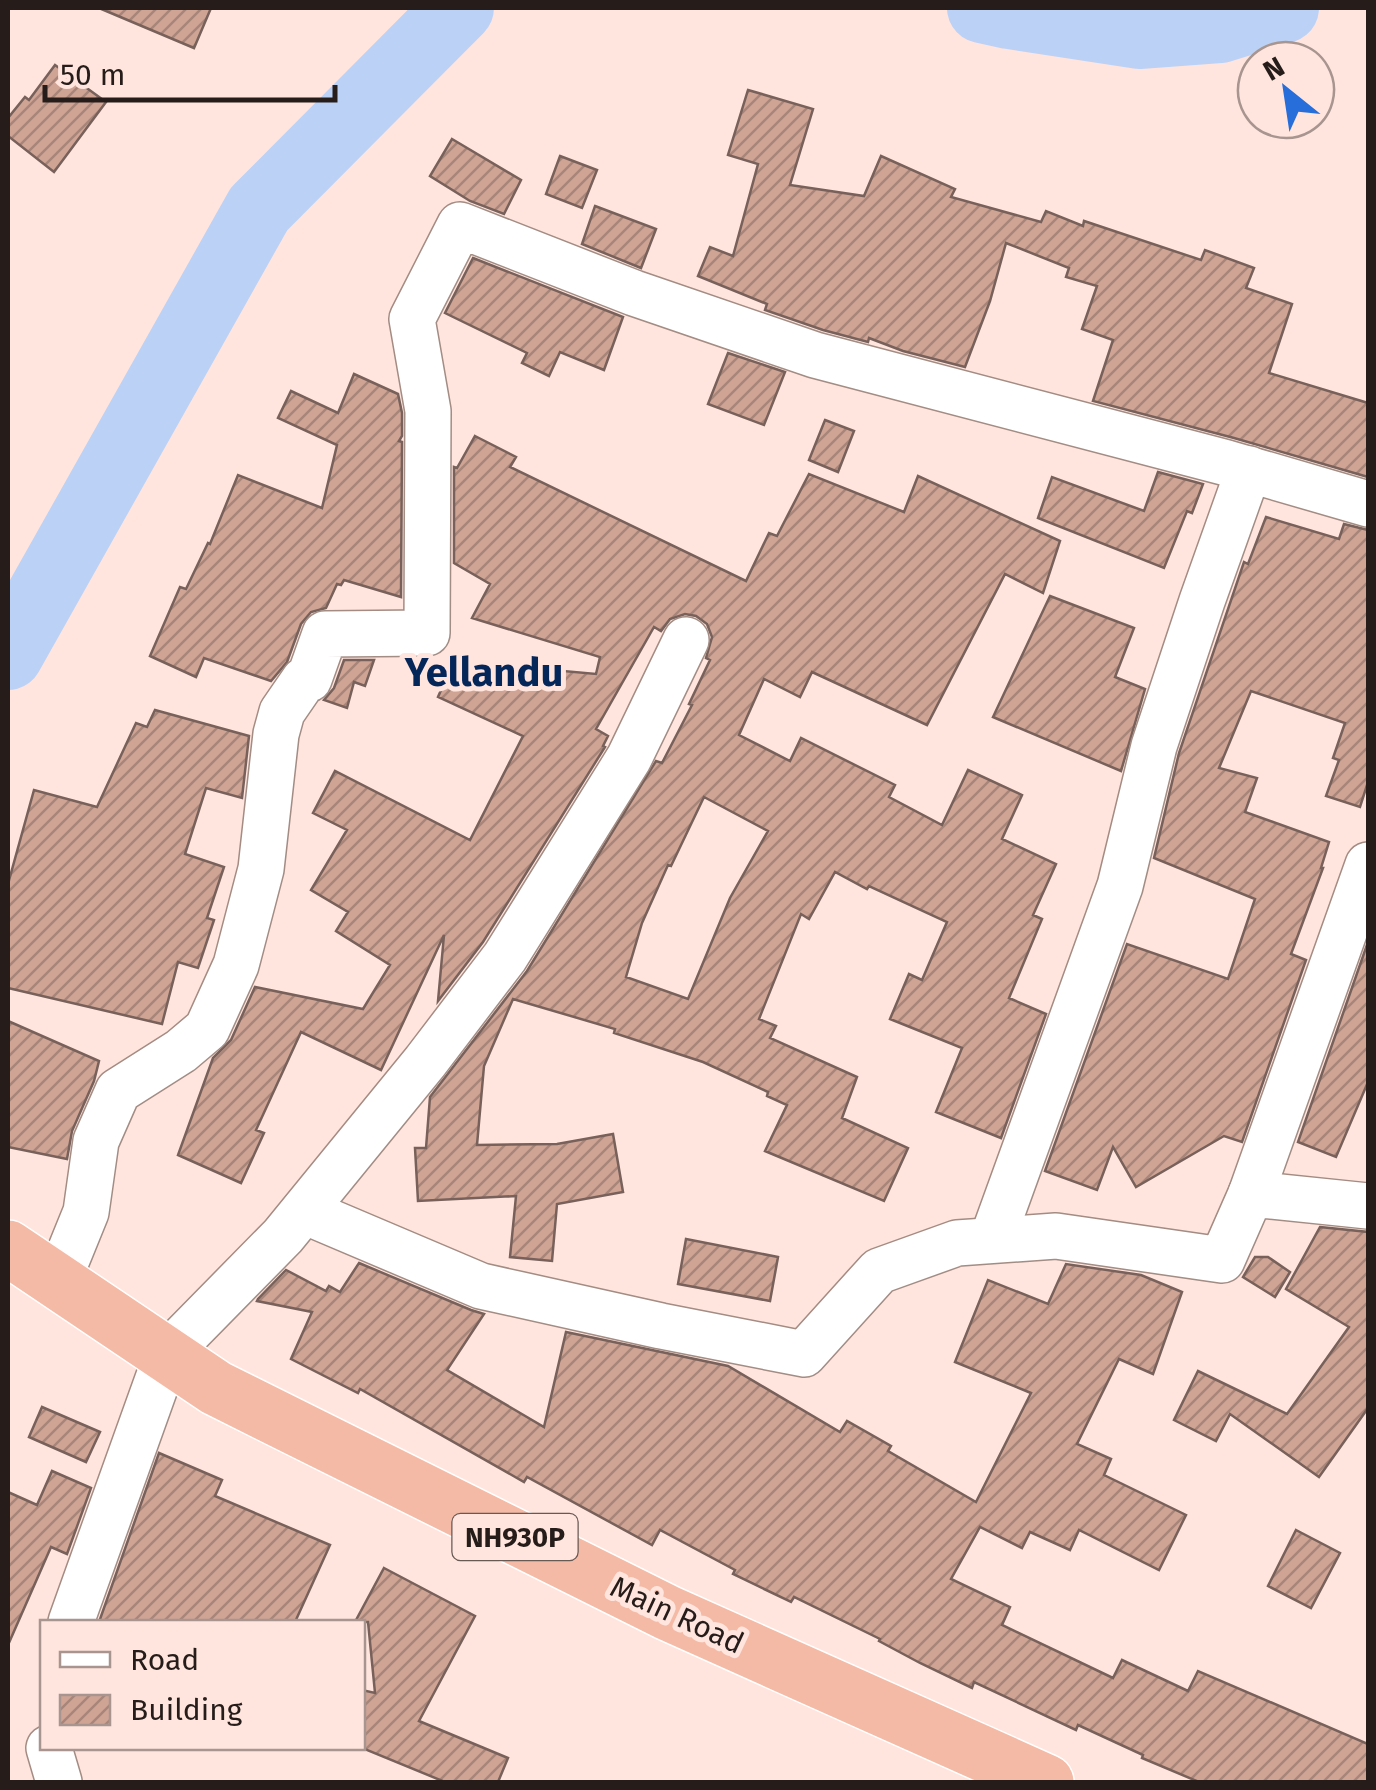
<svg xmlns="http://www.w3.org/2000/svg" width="1376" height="1790" viewBox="0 0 1376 1790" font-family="'Fira Sans',sans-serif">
<defs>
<pattern id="building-hatch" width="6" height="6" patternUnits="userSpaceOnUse" patternTransform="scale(2.5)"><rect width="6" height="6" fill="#cfa495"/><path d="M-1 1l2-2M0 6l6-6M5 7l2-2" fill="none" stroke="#a88579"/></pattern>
</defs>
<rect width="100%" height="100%" fill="#ffe5dd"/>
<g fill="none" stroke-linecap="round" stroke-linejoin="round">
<!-- river -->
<g stroke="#bbd2f6" stroke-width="70">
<path d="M982,8L1009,14L1139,34L1220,28L1284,8"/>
<path d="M8,655L259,209L459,8"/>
</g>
</g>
<!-- building -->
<g fill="url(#building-hatch)" stroke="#77615a" stroke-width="2.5" fill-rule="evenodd">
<path d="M99,8H211L194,48Z"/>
<path d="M55,65L106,102L54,172L8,136V118L25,97L29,100Z"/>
<path d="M748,90L813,109L790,185L864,196L881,156L955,189L951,197L1041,222L1046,211L1083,226L1084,221L1201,260L1205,250L1254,268L1246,288L1292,304L1269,373L1368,403V477L1234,438L1093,401L1113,340L1082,329L1097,286L1066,277L1069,268L1006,243L990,301L965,367L903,351L869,338L868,342L823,330L765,310L767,304L698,276L710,247L733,256L758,164L728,155Z"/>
<path d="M452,139L521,180L504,214L470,201L430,176Z"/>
<path d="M560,156L597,170L582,208L546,194Z"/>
<path d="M595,206L656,229L641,268L582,244Z"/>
<path d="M473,258L623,317L604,370L560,352L549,376L522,363L527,353L445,313Z"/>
<path d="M728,353L785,372L764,425L708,404Z"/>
<path d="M354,374L398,394L402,413V436L399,441L402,442L401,597L344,580L341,585L337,584L326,608L311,612L301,624L287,662L271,681L204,658L196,677L150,656L180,587L186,589L208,543L210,544L238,475L322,508L337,445L278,418L291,391L338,413Z"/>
<path d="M825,420L854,431L838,472L809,460Z"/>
<path d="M475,436L516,457L510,467L746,581L769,533L777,536L809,474L904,512L918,476L1060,541L1043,593L1005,574L927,725L812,672L800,697L764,679L739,735L790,761L801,738L895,785L889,797L942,825L968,770L1022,795L1002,839L1056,864L1033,915L1042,919L1009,998L1046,1014L1001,1138L936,1112L962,1048L890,1019L909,974L922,980L947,922L869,886L867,889L835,872L809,919L801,914L759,1019L776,1026L770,1038L857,1077L842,1118L908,1148L884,1201L765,1151L787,1105L767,1096L768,1092L703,1062L614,1033L615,1029L513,999L484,1066L477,1145L557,1144L613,1134L623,1192L557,1204L552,1261L510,1257L516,1196L418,1201L415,1148H426L430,1097L527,971L656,761L662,763L692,705L689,704L710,660L706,658L712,637L707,624L696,616L685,614L670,619L661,631L654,627L596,729L608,736L603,746L605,747L483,942L438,1001L444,935L381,1070L301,1032L256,1130L264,1133L241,1183L178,1155L213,1058L231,1040L255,987L363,1009L390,965L336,931L348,912L311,890L347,830L313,813L335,771L470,840L523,736L438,697L454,661L596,674L600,657L472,618L490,584L454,563V467L457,468ZM704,797L768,831L730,898L688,999L626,977L642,923L668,865L671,866Z"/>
<path d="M1158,472L1203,484L1192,513L1187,511L1164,568L1038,518L1052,477L1144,511Z"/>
<path d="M1266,517L1339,539L1344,524L1368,530V782L1360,807L1326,796L1339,760L1333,758L1345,723L1251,691L1219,768L1257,778L1245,812L1329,842L1321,868H1323L1291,954L1306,960L1242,1142L1224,1136L1136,1187L1113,1147L1097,1190L1045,1171L1127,944L1228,979L1255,899L1154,858L1179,753L1244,562L1248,564Z"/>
<path d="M1050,596L1134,628L1115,677L1145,689L1121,771L993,717Z"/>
<path d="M344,660H374L365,686L354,682L347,708L324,700L334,688Z"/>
<path d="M155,710L249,736L242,798L206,788L185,854L224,867L207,918L214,920L198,968L178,962L162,1024L8,988V884L34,790L97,807L136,723L147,727Z"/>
<path d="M1368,942V1082L1336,1157L1298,1142Z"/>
<path d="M8,1021L99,1061L94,1081L72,1131L67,1159L8,1147Z"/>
<path d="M1320,1227L1368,1232V1408L1319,1477L1230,1414L1216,1441L1174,1420L1198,1371L1287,1414L1349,1327L1286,1289Z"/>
<path d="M686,1239L778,1257L770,1301L678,1284Z"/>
<path d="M1255,1257H1268L1290,1272L1275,1297L1243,1277Z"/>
<path d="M359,1263L471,1310L484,1314L447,1370L544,1427L566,1332L728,1366L840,1432L847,1421L891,1446L888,1451L976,1502L1031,1393L955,1362L988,1280L1048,1304L1066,1264L1141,1275L1182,1292L1153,1374L1119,1359L1077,1444L1111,1459L1104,1475L1186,1515L1159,1570L1079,1530L1070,1550L1030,1532L1022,1548L980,1527L951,1579L1010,1607L1002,1625L1113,1678L1122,1660L1188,1691L1198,1671L1368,1744V1782H1199L1142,1758L1143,1755L1078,1725L1076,1730L974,1682L972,1688L920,1663L879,1641L880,1639L794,1597L791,1602L733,1574L735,1570L660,1530L652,1545L527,1477L524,1482L360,1389L358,1393L291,1359L312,1312L257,1301L258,1299L286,1270L326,1291L329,1286L340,1292Z"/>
<path d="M42,1407L100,1432L86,1462L29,1437Z"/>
<path d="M159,1453L222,1480L215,1496L330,1545L295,1622H99Z"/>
<path d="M52,1471L91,1488L67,1554L51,1547L8,1645V1492L37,1505Z"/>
<path d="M1296,1530L1340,1553L1311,1608L1268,1586Z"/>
<path d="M384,1568L475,1616L419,1721L508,1758L498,1782H445L362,1748V1690L375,1693L368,1622H355Z"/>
</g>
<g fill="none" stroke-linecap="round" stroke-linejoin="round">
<!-- minor casing -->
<g stroke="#a38c84" stroke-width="48">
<g id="minor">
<path d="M1251,1194L1368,865"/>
<path d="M304,1211L481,1286L661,1326L804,1354L879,1271L957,1243L1056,1236L1222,1260L1251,1194L1368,1206"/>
<path d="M992,1240L1120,886L1154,746L1202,601L1249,469"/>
<path d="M58,1281L86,1212L96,1141L118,1091L181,1051L207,1029L236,965L261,869L276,734L282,712L304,680L309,679L325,634L427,633L428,411L412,319L460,225L634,293L815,355L1227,463L1368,504"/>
<path d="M71,1622L167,1354L283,1236L425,1062L505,957L629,758L686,640"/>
<path d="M49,1748L59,1782"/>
</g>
</g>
<!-- trunk casing -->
<g stroke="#fff" stroke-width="58">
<path id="trunk" d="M8,1248L216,1388L668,1613L1046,1782"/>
</g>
<!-- minor -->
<use href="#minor" stroke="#fff" stroke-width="45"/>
<!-- trunk -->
<use href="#trunk" stroke="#f4baa6" stroke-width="55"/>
</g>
<g text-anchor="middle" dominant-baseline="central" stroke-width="10" stroke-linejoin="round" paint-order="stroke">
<!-- shield labels -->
<rect fill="#ffe5dd" stroke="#675954" stroke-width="2.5" x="452.5" y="1514" width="125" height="46" rx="8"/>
<g font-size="28" font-weight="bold" fill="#261d1a">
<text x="515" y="1537">NH930P</text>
</g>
<!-- street labels -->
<g font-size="30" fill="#261d1a" stroke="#ffe5dd">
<text transform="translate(677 1615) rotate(25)">Main Road</text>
</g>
<!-- district labels -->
<g font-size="40" font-weight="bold" fill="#042659" stroke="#ffe5dd">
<text x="484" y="673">Yellandu</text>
</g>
</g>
<!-- border -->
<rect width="1376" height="1790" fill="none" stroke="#261d1a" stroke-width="20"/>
<!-- legend -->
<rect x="40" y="1620" width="325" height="130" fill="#ffe5dd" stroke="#a8958f" stroke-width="2.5"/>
<rect x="60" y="1652" width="50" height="15" fill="#ffffff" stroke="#a8958f" stroke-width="2.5"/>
<text x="130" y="1670" font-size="30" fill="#261d1a">Road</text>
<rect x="60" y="1695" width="50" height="30" fill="url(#building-hatch)" stroke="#a8958f" stroke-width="2.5"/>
<text x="130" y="1720" font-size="30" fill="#261d1a">Building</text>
<!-- north arrow -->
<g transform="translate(1286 90) rotate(330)"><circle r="48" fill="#ffe5dd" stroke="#a8958f" stroke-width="2.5"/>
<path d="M0-8L18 38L0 25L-18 38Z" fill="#276eda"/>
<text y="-15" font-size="28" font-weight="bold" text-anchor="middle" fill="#261d1a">N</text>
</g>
<!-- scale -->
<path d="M45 85v15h290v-15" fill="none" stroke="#261d1a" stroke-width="5"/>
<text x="60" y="85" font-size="30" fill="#261d1a" stroke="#ffe5dd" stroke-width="8" paint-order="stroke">50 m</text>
</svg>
